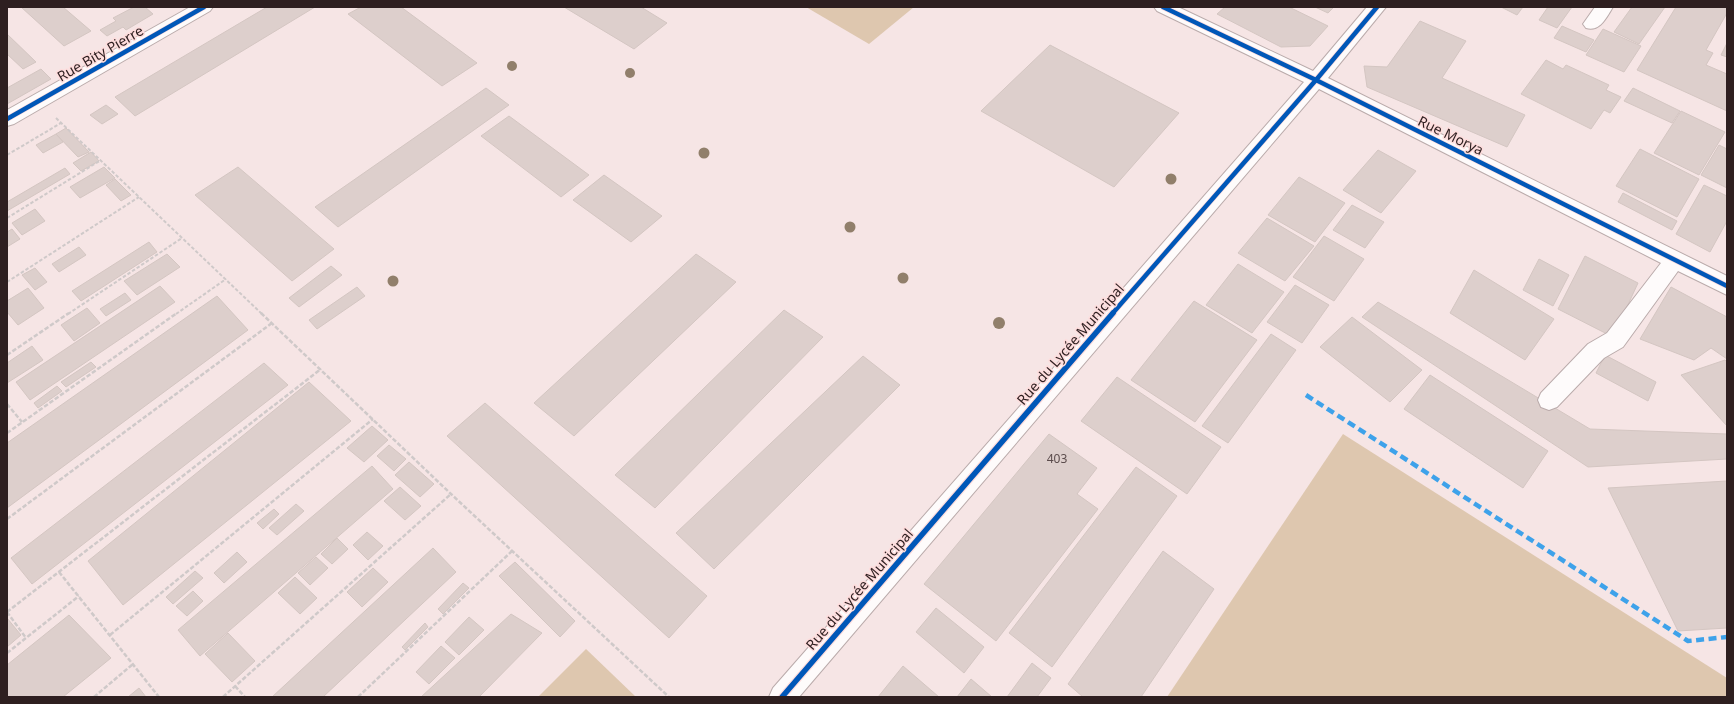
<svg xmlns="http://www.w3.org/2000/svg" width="1734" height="704" viewBox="0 0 1734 704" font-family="'Noto Sans',sans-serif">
<rect width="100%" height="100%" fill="#f6e5e5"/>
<!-- green -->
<g fill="#dec7af">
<path d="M806,7H914L869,44Z"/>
<path d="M1343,434L1727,678V697H1167Z"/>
<path d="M586,649L636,697H538Z"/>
</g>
<!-- building -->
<g fill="#ddcfcc" stroke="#d4c6c2">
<path d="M21,7H63L91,31L64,46Z"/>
<path d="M134,7H145L153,14L126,30L123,27L107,36L100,30L116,21L113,18Z"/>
<path d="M267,7H315L135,116L115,97Z"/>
<path d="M361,7H401L477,63L442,86L348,14Z"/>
<path d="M564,7H641L667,23L634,49Z"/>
<path d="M1225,7H1289L1328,26L1310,46L1281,47L1217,14Z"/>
<path d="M1315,7H1334L1328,13Z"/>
<path d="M1501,7H1523L1517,15Z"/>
<path d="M1548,7H1572L1557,28L1539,20Z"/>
<path d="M1632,7H1665L1639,44L1614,32Z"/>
<path d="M1676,7H1727V13L1706,50L1713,53L1706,65L1727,74V111L1637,70Z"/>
<path d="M1420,21L1466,41L1442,78L1525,115L1507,147L1367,87L1364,66L1387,67Z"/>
<path d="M1562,26L1594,40L1586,52L1554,38Z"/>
<path d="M1603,29L1641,46L1624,72L1586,55Z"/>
<path d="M7,34L36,62L23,69L7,54Z"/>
<path d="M1727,43V57L1721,55Z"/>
<path d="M1050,45L1179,113L1114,187L981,111Z"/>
<path d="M1546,60L1563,69L1566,65L1609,85L1606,90L1621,97L1610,113L1604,110L1591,129L1521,94Z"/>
<path d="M41,69L51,79L7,104V88Z"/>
<path d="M486,88L509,105L338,227L315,207Z"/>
<path d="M1633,88L1680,111L1672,123L1624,101Z"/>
<path d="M106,105L118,114L102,124L90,115Z"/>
<path d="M1681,111L1725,132L1699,175L1654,153Z"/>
<path d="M509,116L589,175L561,197L481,136Z"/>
<path d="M66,128L89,152L78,157L56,134Z"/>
<path d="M56,134L63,142L43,153L36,145Z"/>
<path d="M1719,145L1727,149V188L1701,175Z"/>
<path d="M1640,149L1699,179L1677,217L1616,186Z"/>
<path d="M1378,150L1416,171L1381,213L1343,190Z"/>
<path d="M91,152L99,161L81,171L73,163Z"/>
<path d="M104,167L115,178L80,198L70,187Z"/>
<path d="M238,167L334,249L292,281L195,195Z"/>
<path d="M65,168L70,174L7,211V202Z"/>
<path d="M604,175L662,216L631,242L573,200Z"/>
<path d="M1299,177L1345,203L1315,242L1268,215Z"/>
<path d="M115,179L131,195L121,201L106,185Z"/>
<path d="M1704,185L1727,196V221L1710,252L1676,234Z"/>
<path d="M1623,193L1677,221L1672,230L1618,202Z"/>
<path d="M1352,205L1384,222L1365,248L1333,230Z"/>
<path d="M35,209L45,221L22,235L12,223Z"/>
<path d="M1267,218L1314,246L1285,281L1238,253Z"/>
<path d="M12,229L20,239L7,247V232Z"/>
<path d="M1324,236L1364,259L1334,301L1293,277Z"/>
<path d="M149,242L157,252L81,301L72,291Z"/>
<path d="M79,247L86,255L59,272L52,264Z"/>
<path d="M167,254L180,267L137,295L124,281Z"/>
<path d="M696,254L736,282L574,436L534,403Z"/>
<path d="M1585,256L1638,283L1613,337L1558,309Z"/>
<path d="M1539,259L1569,275L1553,306L1523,290Z"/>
<path d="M1238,264L1284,292L1252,333L1206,305Z"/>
<path d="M331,266L342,275L299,307L289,298Z"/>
<path d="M35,268L47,282L35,290L22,275Z"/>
<path d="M1474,270L1554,319L1525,360L1450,313Z"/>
<path d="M1295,285L1329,305L1302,343L1267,322Z"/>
<path d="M160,286L175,302L30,400L16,382Z"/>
<path d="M357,287L365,296L317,329L309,320Z"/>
<path d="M1671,287L1727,317V359L1711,348L1694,360L1640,339Z"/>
<path d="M28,288L44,308L18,325L7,312V301Z"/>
<path d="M125,293L131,300L106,316L100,309Z"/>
<path d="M217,296L248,330L7,508V443Z"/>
<path d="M1194,301L1257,340L1195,422L1131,380Z"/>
<path d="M1378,302L1590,429L1727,434V459L1588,467L1362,317Z"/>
<path d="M87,308L100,323L74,341L61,325Z"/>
<path d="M784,310L823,337L655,508L615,475Z"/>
<path d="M1352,317L1422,370L1390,402L1320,347Z"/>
<path d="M1271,334L1296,350L1228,443L1202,426Z"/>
<path d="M32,346L43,360L7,383V363Z"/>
<path d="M1605,355L1656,382L1648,401L1596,373Z"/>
<path d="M863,356L900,385L714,569L676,533Z"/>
<path d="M1725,360L1727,362V426L1681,375Z"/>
<path d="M91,362L96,367L66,387L61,382Z"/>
<path d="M264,363L288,385L32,584L11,558Z"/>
<path d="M1430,375L1548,451L1523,488L1404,409Z"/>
<path d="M1117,377L1221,447L1187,494L1081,421Z"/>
<path d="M309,382L351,421L123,605L88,561Z"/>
<path d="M57,386L62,391L38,408L34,403Z"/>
<path d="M485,403L707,596L669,638L447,436Z"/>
<path d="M372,426L388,440L364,462L347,448Z"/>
<path d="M1049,434L1097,468L1077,494L1098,509L996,641L924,584Z"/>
<path d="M389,445L406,459L394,471L377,456Z"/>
<path d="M409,462L434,484L420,497L395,475Z"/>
<path d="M372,466L393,489L200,656L178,630Z"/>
<path d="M1136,467L1177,496L1052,667L1009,633Z"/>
<path d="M1727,481V628L1678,631L1608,488Z"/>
<path d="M400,487L421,506L405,520L384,501Z"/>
<path d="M296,504L304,511L277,535L269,528Z"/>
<path d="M274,509L279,514L263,529L257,523Z"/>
<path d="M367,532L383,546L368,560L353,545Z"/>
<path d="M337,538L348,549L332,564L321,554Z"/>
<path d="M433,548L456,572L323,697H272Z"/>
<path d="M1163,551L1214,589L1141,697H1083L1068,684Z"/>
<path d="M237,552L247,562L224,583L214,573Z"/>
<path d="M316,557L328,568L310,585L298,573Z"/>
<path d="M515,562L575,621L560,637L499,576Z"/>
<path d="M373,568L388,582L362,607L347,592Z"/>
<path d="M195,571L203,578L173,604L166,597Z"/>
<path d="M295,577L317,598L300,614L278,593Z"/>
<path d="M463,583L469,588L443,614L438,609Z"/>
<path d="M193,591L203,601L187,616L176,606Z"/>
<path d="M936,608L984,647L964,673L916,632Z"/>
<path d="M511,614L542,633L479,697H421Z"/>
<path d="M69,615L111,658L63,697H7V665Z"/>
<path d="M469,617L484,630L459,655L445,642Z"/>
<path d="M7,618L21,635L7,647Z"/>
<path d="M425,623L428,627L405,650L402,647Z"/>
<path d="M228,633L255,661L232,682L205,654Z"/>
<path d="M441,646L455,658L429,684L416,672Z"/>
<path d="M1032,663L1051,678L1037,697H1007Z"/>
<path d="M903,666L939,697H878Z"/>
<path d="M971,679L992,697H957Z"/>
<path d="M139,688L146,697H128Z"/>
</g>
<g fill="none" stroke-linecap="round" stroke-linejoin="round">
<!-- minor casing -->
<g stroke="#baabab" stroke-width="2">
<g id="minor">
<path d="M190,7H213L210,11L14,124L7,126V110Z"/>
<path d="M1154,7H1178L1313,71L1367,7H1386L1328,78L1727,276V295L1678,271L1623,347L1604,358L1557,407L1549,410L1541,407L1538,400L1541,393L1588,344L1607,333L1661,263L1319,89L799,697H769L773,688L1304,82L1157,11Z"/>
<path d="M1595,7H1613C1606,18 1600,32 1586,28L1583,24Z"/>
</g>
</g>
<!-- path-far1 -->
<g stroke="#cfc9c9" stroke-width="2" stroke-dasharray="3.5 2" stroke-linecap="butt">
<path d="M56,118L262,314"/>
<path d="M7,155L61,123"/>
<path d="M7,218L101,160"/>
<path d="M7,282L139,197"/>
<path d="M68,314L182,238"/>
<path d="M176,314L226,279"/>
</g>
<!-- path -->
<g stroke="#cfc9c9" stroke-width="2.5" stroke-dasharray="4.5 2" stroke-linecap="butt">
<path d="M261,313L451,494L669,697"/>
<path d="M7,355L69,313"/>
<path d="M7,404L22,422"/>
<path d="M7,433L177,313"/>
<path d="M7,519L272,323"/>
<path d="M59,572L159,697"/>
<path d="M7,612L321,369"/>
<path d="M7,612L26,638"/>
<path d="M110,635L373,419"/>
<path d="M7,653L79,596"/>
<path d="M235,686L245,697"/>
<path d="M94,697L133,664"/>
<path d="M223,697L451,494"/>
<path d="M358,697L512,551"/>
</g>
<!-- minor -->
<use href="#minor" fill="#fefbfb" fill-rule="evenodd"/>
<!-- quiet -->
<path stroke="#3ea2ea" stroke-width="4.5" stroke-dasharray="8 4.5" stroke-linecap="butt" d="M1306,395L1688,641L1727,637"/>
<!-- cycleway-far1 casing -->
<g stroke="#fedddd" stroke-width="6">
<g id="cycleway-far1">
<path d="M1163,7L1316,80L1727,286"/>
<path d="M7,119L204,7"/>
<path d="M1112,314L1316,80L1377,7"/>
</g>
</g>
<!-- cycleway casing -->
<g stroke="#fedddd" stroke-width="8">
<path id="cycleway" d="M782,697L1113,313"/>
</g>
<!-- cycleway-far1 -->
<use href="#cycleway-far1" stroke="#0057b8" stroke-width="4.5"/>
<!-- cycleway -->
<use href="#cycleway" stroke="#0057b8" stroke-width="5.5"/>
</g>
<!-- trees -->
<g fill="#917f6b">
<circle cx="512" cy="66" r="5"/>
<circle cx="630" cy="73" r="5"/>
<circle cx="704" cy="153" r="5.5"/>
<circle cx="1171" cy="179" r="5.5"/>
<circle cx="850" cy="227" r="5.5"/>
<circle cx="903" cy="278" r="5.5"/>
<circle cx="393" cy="281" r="5.5"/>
<circle cx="999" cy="323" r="6"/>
</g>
<g text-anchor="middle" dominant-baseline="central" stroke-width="3" stroke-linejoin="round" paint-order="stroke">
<!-- number labels -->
<g font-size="12" fill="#5b4c4c">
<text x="1057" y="458">403</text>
</g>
<!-- street labels -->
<g font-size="14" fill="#2e1f20" stroke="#fedddd">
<text transform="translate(100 53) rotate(-30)">Rue Bity Pierre</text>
<text transform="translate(1451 135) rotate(26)">Rue Morya</text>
<text transform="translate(1070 344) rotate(-49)">Rue du Lycée Municipal</text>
<text transform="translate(859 589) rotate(-49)">Rue du Lycée Municipal</text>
</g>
</g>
<!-- border -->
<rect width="1734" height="704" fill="none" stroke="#2e1f20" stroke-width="16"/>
</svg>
